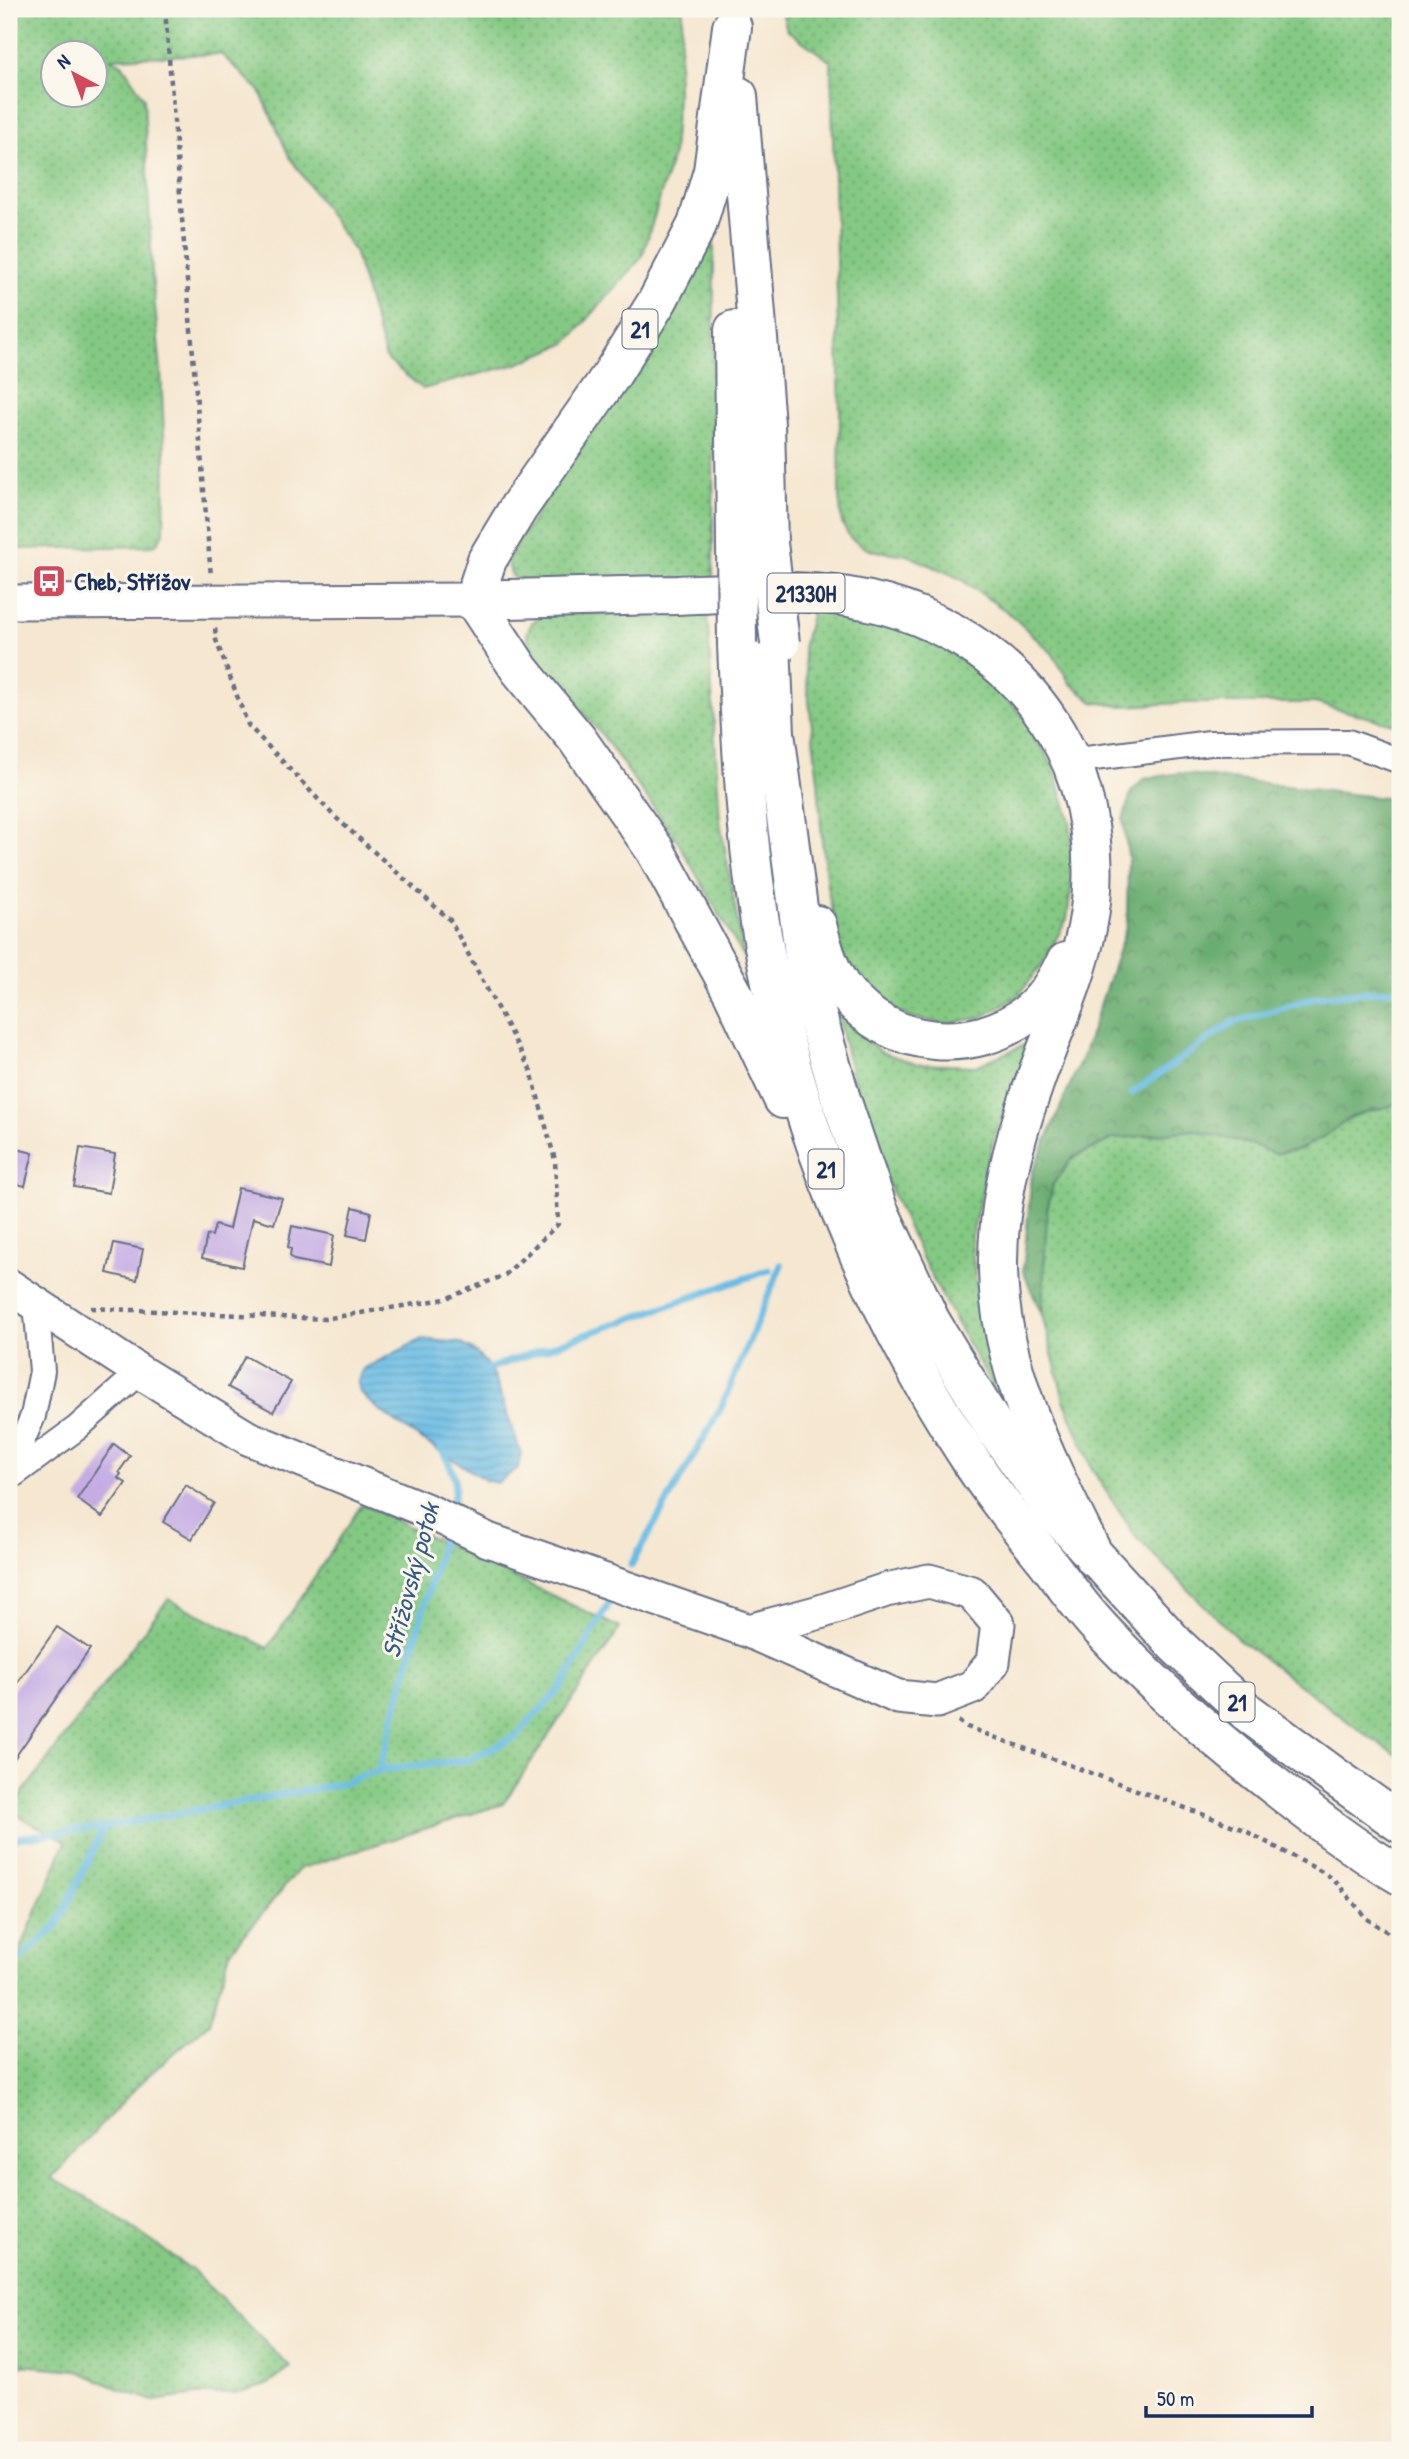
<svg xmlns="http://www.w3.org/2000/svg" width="1409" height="2459" viewBox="0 0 1409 2459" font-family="'Patrick Hand',sans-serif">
<defs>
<pattern id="green-dots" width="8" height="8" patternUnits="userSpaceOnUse" patternTransform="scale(1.75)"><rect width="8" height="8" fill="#84c983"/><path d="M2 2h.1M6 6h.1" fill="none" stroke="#6ba46e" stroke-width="1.8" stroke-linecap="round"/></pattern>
<pattern id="forest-crowns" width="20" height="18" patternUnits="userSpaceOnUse" patternTransform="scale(1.75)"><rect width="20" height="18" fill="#6bad71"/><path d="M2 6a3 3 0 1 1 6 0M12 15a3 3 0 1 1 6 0" fill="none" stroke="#578d60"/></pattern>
<pattern id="water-rules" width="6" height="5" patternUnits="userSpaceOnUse" patternTransform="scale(1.75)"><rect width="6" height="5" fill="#68bce4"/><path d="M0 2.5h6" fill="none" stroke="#5599bc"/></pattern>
</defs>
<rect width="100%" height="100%" fill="#fbf7ec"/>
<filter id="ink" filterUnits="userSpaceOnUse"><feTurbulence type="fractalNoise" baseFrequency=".0143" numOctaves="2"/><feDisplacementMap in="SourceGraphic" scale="14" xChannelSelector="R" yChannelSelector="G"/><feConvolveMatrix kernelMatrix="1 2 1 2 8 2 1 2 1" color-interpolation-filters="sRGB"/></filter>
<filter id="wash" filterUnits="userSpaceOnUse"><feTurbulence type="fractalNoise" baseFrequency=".00686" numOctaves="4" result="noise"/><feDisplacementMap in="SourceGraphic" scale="28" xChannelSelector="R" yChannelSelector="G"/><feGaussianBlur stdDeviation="1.57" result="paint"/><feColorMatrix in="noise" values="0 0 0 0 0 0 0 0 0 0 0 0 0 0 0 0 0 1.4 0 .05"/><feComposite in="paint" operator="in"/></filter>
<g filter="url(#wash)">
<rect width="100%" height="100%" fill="#f5e7d0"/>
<!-- green -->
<g fill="url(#green-dots)" stroke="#507c70" stroke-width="2" fill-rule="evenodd">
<path d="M9,9H683L673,154L642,257L567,343L517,364L423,389L386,359L354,251L289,156L260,91L221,54L110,58L122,64L144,98L152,273L161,372L165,454L164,532L158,542L152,546L9,549ZM52,52H94V94H52Z"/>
<path d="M781,9H1400V726L1315,703H1183L1122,706L1093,702L1070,683L1052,653L1010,614L959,578L907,555L869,550L850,538L842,523L839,497L840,412L831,62L787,30Z"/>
<path d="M714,231L713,579L522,583L512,576L507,561Z"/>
<path d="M707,611L720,821L744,958L678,842L603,736L544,669L531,651L527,633L532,623L542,615Z"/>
<path d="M812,611L876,621L910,631L942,646L996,684L1030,725L1054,769L1070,821L1073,848V875L1067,919L1043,963L1018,996L983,1017L947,1024L911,1018L887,1006L847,964L839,943L827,886L822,841L818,781L803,647Z"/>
<path d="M836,1013L881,1052L917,1064L976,1066L1026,1044V1061L996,1129L971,1240L979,1309L1005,1407C955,1323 905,1234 872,1141C857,1100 848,1056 836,1013Z"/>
<path d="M1400,1103V1757L1370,1738L1239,1640L1136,1537L1093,1471L1064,1400L1042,1315L1047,1210L1053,1184L1073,1158L1113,1139L1194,1130L1254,1145L1274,1154L1301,1149L1325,1136L1353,1116Z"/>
<path d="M362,1504L620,1628L503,1804L299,1869L230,1952L209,2023L143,2080L52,2178L106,2209L192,2270L291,2368L267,2385L235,2394H204L154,2401L119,2389L77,2370L9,2364V1977L66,1841L9,1811L168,1599L268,1648Z"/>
</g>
<!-- forest -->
<path fill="url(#forest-crowns)" stroke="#436e68" stroke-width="2" d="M1180,773L1400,800V1103L1353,1116L1325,1136L1301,1149L1274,1154L1254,1145L1194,1130L1113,1139L1073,1157L1053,1184L1047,1210L1042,1315L1023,1271L1032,1173L1085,1050L1127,925L1128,856L1123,820L1131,792L1144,779Z"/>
<!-- water -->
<path fill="url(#water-rules)" stroke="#4276a1" stroke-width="2" d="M422,1339L460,1343L473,1350L486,1363L494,1376L521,1453L518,1468L497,1483L485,1480C463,1465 367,1408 359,1390C356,1383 360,1375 363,1369Z"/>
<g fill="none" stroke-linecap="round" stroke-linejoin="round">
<!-- stream -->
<g stroke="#68bce4" stroke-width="7">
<path d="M1132,1093L1232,1023L1318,997L1400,989"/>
<path d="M482,1371L769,1270"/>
<path d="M439,1445C456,1473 459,1482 450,1513"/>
<path d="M631,1565L721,1408L781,1265"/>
<path d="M379,1770L468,1760L515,1737L563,1685L613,1596"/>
<path d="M9,1839L104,1827L340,1784L379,1770L445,1531"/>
<path d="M9,1969L57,1926L104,1827"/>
</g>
</g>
<g id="blocks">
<!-- building -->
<g fill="#c5ade4">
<path d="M9,1147L33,1153L25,1186L9,1182Z"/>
<path d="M80,1148L115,1154L109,1193L74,1187Z"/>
<path d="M238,1188L282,1198L274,1224L253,1218L242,1267L202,1258L207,1235L212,1236L215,1225L229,1229Z"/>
<path d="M353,1207L371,1212L366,1239L347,1235Z"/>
<path d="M292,1226L334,1235L329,1267L294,1260L290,1256L291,1249L288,1247Z"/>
<path d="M114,1243L143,1249L137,1280L107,1273Z"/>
<path d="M245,1356L291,1382L273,1412L228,1387Z"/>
<path d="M114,1444L130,1456L119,1472L121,1474L118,1478L126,1483L102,1517L77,1499Z"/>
<path d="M186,1485L214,1503L192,1539L163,1522Z"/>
<path d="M57,1627L90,1649L9,1766V1695Z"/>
</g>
</g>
</g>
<g filter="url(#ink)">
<use href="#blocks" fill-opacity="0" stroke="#676f86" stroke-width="2"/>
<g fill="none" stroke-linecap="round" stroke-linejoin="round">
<!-- street casing -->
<g stroke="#676f86" stroke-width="28">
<g id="street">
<path d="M1071,761L1210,743L1348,742L1400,761"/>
<path d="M9,1471L33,1416L42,1371L36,1304"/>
<path d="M9,1478L77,1428L140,1372"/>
</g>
</g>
<!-- secondary casing -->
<g stroke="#676f86" stroke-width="37">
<g id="secondary">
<path d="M9,602L474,600"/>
<path d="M9,1286L140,1372L248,1438L430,1512L488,1540L749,1631L898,1697L937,1701L973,1687L993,1662L998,1624L972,1593L929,1581L886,1590L820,1612L749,1631"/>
</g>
</g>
<!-- highway casing -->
<g stroke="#676f86" stroke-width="42">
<g id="highway">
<path d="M738,96L765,424L768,543"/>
<path d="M734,330L736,544"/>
<path d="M474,600C542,598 609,596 677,595C722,593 767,590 812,593C912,599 1004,645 1056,732C1090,789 1100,863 1087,928C1076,983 1052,1032 1034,1084C1013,1142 997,1207 998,1268C999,1372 1050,1467 1095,1558"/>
<path d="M474,600L520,670L577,739L655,850L733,993L783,1099"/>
<path d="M474,600L487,560L519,507L612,374L658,300L697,225L713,171L732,27"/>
<path d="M737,644C742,770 748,886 777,1009C812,1163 880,1321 966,1453C989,1490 1018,1525 1045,1559C1063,1582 1080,1607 1100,1628C1148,1680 1202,1728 1257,1772C1303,1808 1349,1846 1400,1875"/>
<path d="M771,644L775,733L808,984L840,1096L878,1209L930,1320L996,1430L1053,1510L1176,1645L1247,1712L1335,1777L1400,1823"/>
<path d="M817,925C823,949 830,974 846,993C890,1048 973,1056 1028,1013C1045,1000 1056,980 1066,962"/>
</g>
</g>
<!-- path -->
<g stroke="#676f86" stroke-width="4.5" stroke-dasharray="5 5" stroke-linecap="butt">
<path d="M165,9L211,577"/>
<path d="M91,1308L324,1319L445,1299L505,1275L558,1224L555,1160L531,1071L450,920L333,815L248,725L216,640L215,627"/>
<path d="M958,1721L967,1727L1242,1829L1324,1873L1338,1884L1367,1919L1400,1940"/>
</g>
<!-- street -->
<use href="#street" stroke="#fff" stroke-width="24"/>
<!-- secondary -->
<use href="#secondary" stroke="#fff" stroke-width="33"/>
<!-- highway -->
<use href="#highway" stroke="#fff" stroke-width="38"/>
<!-- highway-bridge casing -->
<g stroke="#676f86" stroke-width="42" stroke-linecap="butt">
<g id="highway-bridge">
<path d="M768,543L780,643"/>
<path d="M736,544L737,644"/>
</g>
</g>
<!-- highway-bridge -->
<use href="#highway-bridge" stroke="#fff" stroke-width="38"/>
</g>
</g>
<!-- icons -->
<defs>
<g id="bus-square" transform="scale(1.75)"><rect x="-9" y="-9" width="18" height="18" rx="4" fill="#d1495b" stroke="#fbf7ec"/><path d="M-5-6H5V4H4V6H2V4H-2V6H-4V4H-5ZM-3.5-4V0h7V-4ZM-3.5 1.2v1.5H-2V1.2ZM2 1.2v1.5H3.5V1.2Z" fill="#fff"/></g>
</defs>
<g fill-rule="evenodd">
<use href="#bus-square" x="49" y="581"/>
</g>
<g text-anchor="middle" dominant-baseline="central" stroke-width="6" stroke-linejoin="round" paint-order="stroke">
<!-- shield labels -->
<g fill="#fbf7ec" stroke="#5e6b89" stroke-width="2">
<rect x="622.5" y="309.5" width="35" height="39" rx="5"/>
<rect x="767.5" y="573.5" width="77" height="39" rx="5"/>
<rect x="808.5" y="1149.5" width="35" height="39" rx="5"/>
<rect x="1219.5" y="1682.5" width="35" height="39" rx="5"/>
</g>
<g font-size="23" font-weight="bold" fill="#1b2f5e">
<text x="640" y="329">21</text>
<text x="806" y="593">21330H</text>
<text x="826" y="1169">21</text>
<text x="1237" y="1702">21</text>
</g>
<!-- poi labels -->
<g font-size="24" font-weight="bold" fill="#1b2f5e" stroke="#fbf7ec" text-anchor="start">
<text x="74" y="581">Cheb, Střížov</text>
</g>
<!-- water labels -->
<g font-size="26" font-style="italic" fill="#325986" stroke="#fbf7ec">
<text transform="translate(410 1580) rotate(-75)">Střížovský potok</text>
</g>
</g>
<!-- margin -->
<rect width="1409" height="2459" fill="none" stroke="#fbf7ec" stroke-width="35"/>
<!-- north arrow -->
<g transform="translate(74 74) rotate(319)"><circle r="33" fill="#fbf7ec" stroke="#a1a7b3" stroke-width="2"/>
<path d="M0-5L12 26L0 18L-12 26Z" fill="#d1495b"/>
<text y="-10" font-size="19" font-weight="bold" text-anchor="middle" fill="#1b2f5e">N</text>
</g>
<!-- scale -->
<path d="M1146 2406v10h166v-10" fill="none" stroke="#1b2f5e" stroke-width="3.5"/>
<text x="1157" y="2406" font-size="21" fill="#1b2f5e" stroke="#fbf7ec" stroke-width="5" paint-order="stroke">50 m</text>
</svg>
